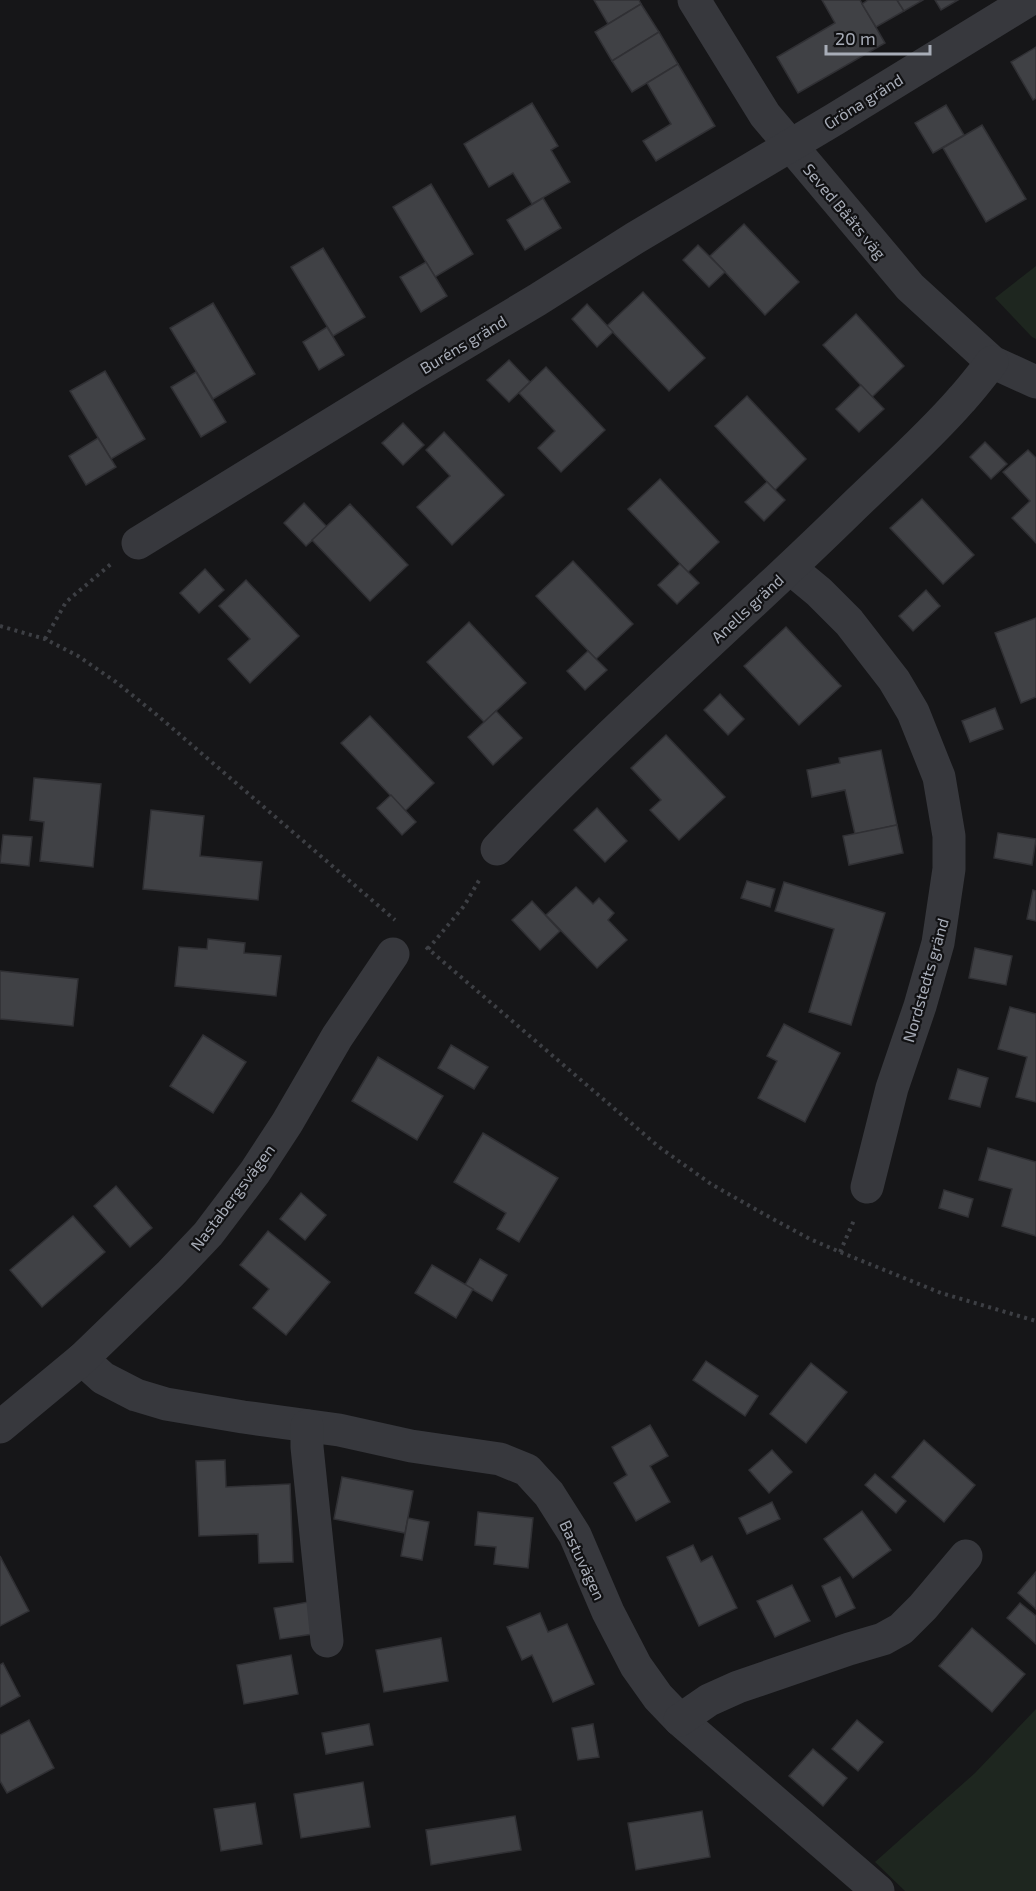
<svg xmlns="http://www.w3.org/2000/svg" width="1036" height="1891" viewBox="0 0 1036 1891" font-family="'Exo 2',sans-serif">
<rect width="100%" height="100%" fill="#161618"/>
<!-- green -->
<g fill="#1e261f">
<path d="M1036,266V339L1032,337L995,298Z"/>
<path d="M1036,1709V1891H905L875,1862L975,1773Z"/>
</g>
<!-- building -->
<g fill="#404145" stroke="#303034" stroke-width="1.5">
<path d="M594,0H639L641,4L608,24Z"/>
<path d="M822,0H860L885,43L798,93L777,57L835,23Z"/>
<path d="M868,0H897L904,11L876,27L862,4Z"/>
<path d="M897,0H923L904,11Z"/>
<path d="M935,0H958L941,10Z"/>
<path d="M641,4L659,32L612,61L595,32Z"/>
<path d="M659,32L678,64L632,92L612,61Z"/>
<path d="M1036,47V98L1033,100L1011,62Z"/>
<path d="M678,64L715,126L656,161L643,141L671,124L647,83Z"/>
<path d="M532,103L558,146L551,150L570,182L532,204L513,173L489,187L464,144Z"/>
<path d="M946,105L964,135L933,153L915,123Z"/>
<path d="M982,125L1026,199L986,222L943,148Z"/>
<path d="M431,184L473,254L435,277L393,207Z"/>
<path d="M543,198L561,228L525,250L507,220Z"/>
<path d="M744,224L799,282L765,315L710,256Z"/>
<path d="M698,245L725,272L709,287L683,260Z"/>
<path d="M323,248L365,317L333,336L291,267Z"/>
<path d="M426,262L447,296L421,312L400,277Z"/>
<path d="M643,292L705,358L669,391L607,326Z"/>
<path d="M213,303L255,374L213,399L170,328Z"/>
<path d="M587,304L613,332L597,347L572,319Z"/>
<path d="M856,314L904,366L872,397L823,345Z"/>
<path d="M327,327L344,355L319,370L303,342Z"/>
<path d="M509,360L530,382L509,402L487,380Z"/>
<path d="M546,367L605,430L561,472L538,448L555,431L519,393Z"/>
<path d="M105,371L145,439L111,459L70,391Z"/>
<path d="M196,372L226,422L201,437L171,387Z"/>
<path d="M861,385L884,409L859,432L836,409Z"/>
<path d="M747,396L806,459L775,490L715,426Z"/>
<path d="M403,423L424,445L403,465L382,443Z"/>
<path d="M444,432L504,495L452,545L417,507L450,476L426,450Z"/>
<path d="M98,438L116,467L86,485L69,456Z"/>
<path d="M985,442L1007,464L991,479L970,457Z"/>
<path d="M1028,450L1036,458V543L1012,518L1030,501L1003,472Z"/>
<path d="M660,479L719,542L688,572L628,509Z"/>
<path d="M767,482L785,500L764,521L745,502Z"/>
<path d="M922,499L974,555L943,584L890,528Z"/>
<path d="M304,503L327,527L306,546L284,523Z"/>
<path d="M350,504L408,565L370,601L312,540Z"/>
<path d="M573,561L633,624L596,659L536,596Z"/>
<path d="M680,564L699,583L677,604L658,585Z"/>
<path d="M205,569L224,590L199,613L180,593Z"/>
<path d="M246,580L299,636L250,683L228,659L250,639L219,606Z"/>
<path d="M926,590L940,606L913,631L899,616Z"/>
<path d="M1036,618V697L1021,703L995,633Z"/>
<path d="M469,622L526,683L484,722L427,662Z"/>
<path d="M786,627L841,686L799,725L744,666Z"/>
<path d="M588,651L607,670L585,690L567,671Z"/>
<path d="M720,694L744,719L728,735L704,710Z"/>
<path d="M995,708L1003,729L970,742L962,721Z"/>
<path d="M496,711L522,738L493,765L468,737Z"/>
<path d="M370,716L434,783L405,811L341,743Z"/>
<path d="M666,735L725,797L679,840L650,810L661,800L631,768Z"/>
<path d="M881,750L897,825L855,834L845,790L812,797L807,770L840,763L839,758Z"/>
<path d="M34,778L101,784L93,867L40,861L44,822L30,820Z"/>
<path d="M391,795L416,822L402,835L377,808Z"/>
<path d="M597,808L627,841L605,862L574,830Z"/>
<path d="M151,810L204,816L200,856L262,862L258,900L143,889Z"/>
<path d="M897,825L903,853L849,865L843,836Z"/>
<path d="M998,833L1036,839L1032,865L994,858Z"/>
<path d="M3,835L32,837L29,866L0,863Z"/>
<path d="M747,881L775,889L770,907L741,898Z"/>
<path d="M784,882L885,913L851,1025L809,1012L834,929L775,911Z"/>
<path d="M576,887L593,904L599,898L614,913L608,920L627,940L597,968L546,915Z"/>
<path d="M1033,890L1036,891V921L1027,919Z"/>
<path d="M532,901L560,931L540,950L512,920Z"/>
<path d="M208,939L245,943L244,953L281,956L276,996L175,986L179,947L207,949Z"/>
<path d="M975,948L1012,956L1006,985L969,978Z"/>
<path d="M0,971L78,979L73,1026L0,1019Z"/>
<path d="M1010,1007L1036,1014V1102L1016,1097L1027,1057L998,1049Z"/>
<path d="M784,1024L840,1053L805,1122L758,1098L777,1061L767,1056Z"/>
<path d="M203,1035L246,1062L213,1113L170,1086Z"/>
<path d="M451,1045L488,1067L474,1089L438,1068Z"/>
<path d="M378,1057L443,1096L417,1140L352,1101Z"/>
<path d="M958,1069L988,1078L980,1107L949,1099Z"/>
<path d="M483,1133L558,1178L519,1242L497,1229L506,1213L454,1182Z"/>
<path d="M988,1148L1036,1162V1236L1002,1226L1012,1189L979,1180Z"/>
<path d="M116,1186L152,1228L130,1247L94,1206Z"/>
<path d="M944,1190L973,1199L968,1217L939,1208Z"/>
<path d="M301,1193L326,1215L305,1240L280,1219Z"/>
<path d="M73,1216L105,1252L42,1307L10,1270Z"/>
<path d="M268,1231L330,1282L286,1335L253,1308L269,1289L240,1265Z"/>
<path d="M480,1259L507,1275L492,1301L465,1285Z"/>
<path d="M432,1265L473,1289L456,1318L415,1293Z"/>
<path d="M706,1361L758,1396L745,1416L693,1380Z"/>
<path d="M811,1363L847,1392L806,1443L770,1414Z"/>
<path d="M650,1425L668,1456L650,1466L670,1502L636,1521L614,1483L627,1475L612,1447Z"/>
<path d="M924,1440L975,1485L944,1522L892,1477Z"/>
<path d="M772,1450L792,1472L769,1493L749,1470Z"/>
<path d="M225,1460L226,1487L290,1484L293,1562L259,1563L258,1534L199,1536L196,1461Z"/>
<path d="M875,1474L906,1501L896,1513L865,1485Z"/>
<path d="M342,1477L413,1491L405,1533L334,1519Z"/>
<path d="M772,1502L780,1519L747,1534L739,1518Z"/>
<path d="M862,1511L891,1550L853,1578L824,1539Z"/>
<path d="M478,1512L533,1518L528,1568L494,1564L496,1547L475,1545Z"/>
<path d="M408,1518L429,1522L422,1560L401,1556Z"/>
<path d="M693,1545L701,1562L712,1556L737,1608L699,1626L667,1557Z"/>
<path d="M0,1556L29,1611L0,1626Z"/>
<path d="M1036,1572V1609L1018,1593Z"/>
<path d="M840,1577L855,1608L836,1617L822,1586Z"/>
<path d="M792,1585L810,1621L775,1637L757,1601Z"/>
<path d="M308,1602L313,1634L280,1639L274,1608Z"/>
<path d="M1020,1603L1036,1616V1644L1007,1618Z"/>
<path d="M540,1613L548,1632L567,1624L594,1684L553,1702L532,1655L522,1660L507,1627Z"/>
<path d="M972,1628L1025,1674L992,1712L939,1666Z"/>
<path d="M441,1638L448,1681L384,1692L376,1650Z"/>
<path d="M291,1655L298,1694L244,1704L237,1665Z"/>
<path d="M3,1663L20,1696L0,1707V1665Z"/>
<path d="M29,1720L54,1768L7,1793L0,1781V1735Z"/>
<path d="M857,1720L883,1742L858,1771L832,1749Z"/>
<path d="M369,1724L373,1745L326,1754L322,1733Z"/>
<path d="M593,1724L599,1757L578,1760L572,1728Z"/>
<path d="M813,1749L847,1778L823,1806L789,1776Z"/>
<path d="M363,1782L370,1827L301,1838L294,1794Z"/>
<path d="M255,1803L262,1844L221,1851L214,1809Z"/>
<path d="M702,1811L710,1857L636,1870L628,1823Z"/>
<path d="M515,1816L521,1850L431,1865L426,1830Z"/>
</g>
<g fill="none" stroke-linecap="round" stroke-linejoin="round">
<!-- path -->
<g stroke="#3d3f44" stroke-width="4" stroke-dasharray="3 4.5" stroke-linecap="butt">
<path d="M0,626L45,639L78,656L116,682L157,715L395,920"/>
<path d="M45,639L66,602L111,564"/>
<path d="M426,947L659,1147L711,1184L771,1218L810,1239L840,1252L941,1293L1036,1321"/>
<path d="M428,949L464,906L481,877"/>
<path d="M840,1252L855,1218"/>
</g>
<!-- street -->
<g stroke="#37383d" stroke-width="33">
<path d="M694,0L765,115L910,287L992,362L1036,382"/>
<path d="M138,543L413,374L537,300L635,238L835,119L1029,0"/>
<path d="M790,568L819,592L849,622L894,680L913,712L939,777L949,836V869L938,943L920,1006L892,1088L867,1187"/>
<path d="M497,849C609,730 734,624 851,509C888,473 927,439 961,400C972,388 982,375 992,362"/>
<path d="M82,1359L103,1378L136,1395L166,1404L243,1417L339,1430L411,1446L500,1459L527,1470L549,1494L575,1535L608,1612L636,1666L658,1697L680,1720L878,1891"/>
<path d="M307,1426V1447L327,1641"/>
<path d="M0,1427L82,1359L170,1274L208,1234L255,1172L287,1123L337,1037L393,954"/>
<path d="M680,1720L709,1700L738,1687L849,1649L883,1639L901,1629L923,1607L966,1556"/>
</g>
</g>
<g text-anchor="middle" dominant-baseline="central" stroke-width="4.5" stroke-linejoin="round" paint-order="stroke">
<!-- street labels -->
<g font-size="16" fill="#a8adb8" stroke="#111113">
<text transform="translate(863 101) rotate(-32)">Gröna gränd</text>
<text transform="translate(845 211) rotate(50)">Seved Bååts väg</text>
<text transform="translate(463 344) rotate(-31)">Buréns gränd</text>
<text transform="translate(747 608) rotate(-43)">Anells gränd</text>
<text transform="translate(925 980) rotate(-74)">Nordstedts gränd</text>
<text transform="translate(232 1197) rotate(-53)">Nastabergsvägen</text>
<text transform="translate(583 1560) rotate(65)">Bastuvägen</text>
</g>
</g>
<!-- scale -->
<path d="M826 45v9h104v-9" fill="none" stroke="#a8adb8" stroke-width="3"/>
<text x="835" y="45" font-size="18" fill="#a8adb8" stroke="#111113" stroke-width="4.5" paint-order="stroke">20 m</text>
</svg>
